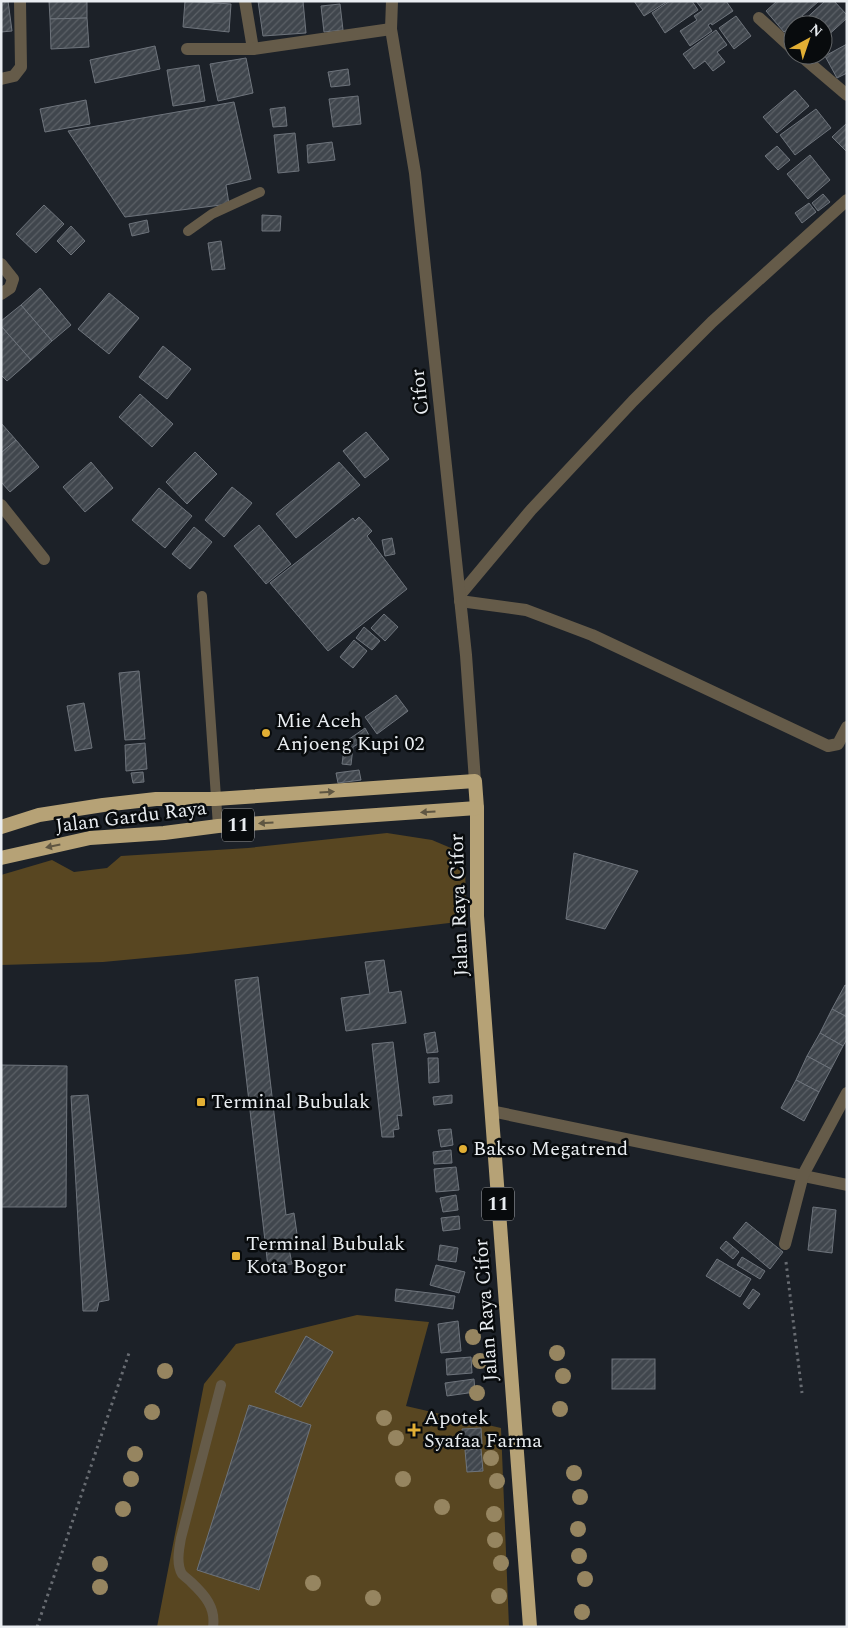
<svg xmlns="http://www.w3.org/2000/svg" width="848" height="1628" viewBox="0 0 848 1628" font-family="Spectral,serif">
<defs>
<pattern id="building-hatch" width="6" height="6" patternUnits="userSpaceOnUse" patternTransform="scale(1.25)"><rect width="6" height="6" fill="#40464d"/><path d="M-1 1l2-2M0 6l6-6M5 7l2-2" fill="none" stroke="#5c6167"/></pattern>
</defs>
<rect width="100%" height="100%" fill="#1c2128"/>
<!-- green -->
<g fill="#584621">
<path d="M387,833L432,840L465,854L466,921L188,954L103,962L1,965V875L52,860L74,872L107,868L121,856L248,848Z"/>
<path d="M357,1315L429,1322L406,1406L501,1428L509,1627H157L204,1384L236,1344Z"/>
</g>
<!-- building -->
<g fill="url(#building-hatch)" stroke="#6e747c">
<path d="M1,1H8L12,31L1,32Z"/>
<path d="M49,1H87V18L50,19Z"/>
<path d="M185,1L231,4L229,32L183,27Z"/>
<path d="M258,1H303L306,33L263,36Z"/>
<path d="M634,1H668L644,16Z"/>
<path d="M670,1H692L698,10L665,33L652,13Z"/>
<path d="M696,1H726L733,11L712,25L711,23L708,25L712,31L690,46L680,31L697,20L694,16L703,10Z"/>
<path d="M777,1H819L784,32L766,11Z"/>
<path d="M825,1H834L847,15V18L823,40V25H799Z"/>
<path d="M340,4L343,30L324,32L321,6Z"/>
<path d="M736,16L751,36L734,49L719,28Z"/>
<path d="M87,18L89,47L51,49L50,19Z"/>
<path d="M716,30L727,45L717,52L725,62L713,71L705,61L694,69L683,54Z"/>
<path d="M847,44V73L837,78L825,56Z"/>
<path d="M155,46L160,69L95,83L90,60Z"/>
<path d="M246,58L253,93L218,101L210,64Z"/>
<path d="M199,65L205,101L173,106L167,70Z"/>
<path d="M348,69L350,85L331,87L328,72Z"/>
<path d="M795,90L809,106L777,133L763,117Z"/>
<path d="M358,96L361,124L333,127L329,99Z"/>
<path d="M86,100L90,124L45,132L40,109Z"/>
<path d="M234,102L251,179L226,185L229,204L125,217L68,131Z"/>
<path d="M285,107L287,126L273,127L270,109Z"/>
<path d="M816,109L831,128L795,155L780,135Z"/>
<path d="M847,123V152L832,137Z"/>
<path d="M295,133L299,171L278,173L274,135Z"/>
<path d="M332,142L335,160L308,163L307,145Z"/>
<path d="M777,146L790,160L778,170L765,156Z"/>
<path d="M810,155L830,180L808,199L787,174Z"/>
<path d="M823,194L830,202L818,211L812,203Z"/>
<path d="M809,203L816,212L802,223L795,213Z"/>
<path d="M44,205L64,224L36,253L16,234Z"/>
<path d="M262,215L281,216L280,231H262Z"/>
<path d="M147,220L149,232L132,236L129,224Z"/>
<path d="M71,226L85,241L71,255L57,241Z"/>
<path d="M221,241L225,269L212,270L208,243Z"/>
<path d="M40,288L71,325L52,341L21,305Z"/>
<path d="M109,293L139,318L109,354L78,329Z"/>
<path d="M21,305L52,341L31,360L1,326V321Z"/>
<path d="M1,326L31,360L7,381L1,375Z"/>
<path d="M163,346L191,369L167,399L139,377Z"/>
<path d="M140,394L173,424L152,447L119,417Z"/>
<path d="M1,423L16,440L1,453Z"/>
<path d="M366,432L389,459L365,478L343,451Z"/>
<path d="M16,440L39,467L10,492L1,482V453Z"/>
<path d="M195,452L217,474L187,504L166,482Z"/>
<path d="M91,462L113,488L85,512L63,487Z"/>
<path d="M339,462L360,485L296,538L276,514Z"/>
<path d="M232,487L252,503L224,537L205,520Z"/>
<path d="M159,488L192,516L165,548L132,520Z"/>
<path d="M359,517L372,531L367,536L407,589L328,651L270,583L353,518L355,521Z"/>
<path d="M259,525L291,564L266,584L234,546Z"/>
<path d="M194,527L212,542L190,569L172,554Z"/>
<path d="M392,538L395,554L385,556L382,540Z"/>
<path d="M384,614L398,627L385,641L371,628Z"/>
<path d="M364,627L380,641L372,650L356,638Z"/>
<path d="M354,640L367,651L353,668L340,657Z"/>
<path d="M139,671L145,739L125,740L119,673Z"/>
<path d="M396,695L408,711L377,734L365,717Z"/>
<path d="M84,703L92,748L75,751L67,706Z"/>
<path d="M365,728L370,737L353,747L351,765L342,764L345,742Z"/>
<path d="M145,743L147,769L126,771L125,745Z"/>
<path d="M359,770L361,780L338,783L336,773Z"/>
<path d="M143,772L144,782L133,783L131,773Z"/>
<path d="M574,853L638,871L605,929L566,919Z"/>
<path d="M384,960L389,993L401,991L406,1023L346,1031L341,998L370,994L365,962Z"/>
<path d="M258,977L286,1215L294,1213L298,1241L288,1243L292,1264L268,1267L235,980Z"/>
<path d="M845,985L847,986V1017L832,1009Z"/>
<path d="M832,1009L847,1017V1039L843,1046L820,1033Z"/>
<path d="M435,1032L438,1052L427,1053L424,1034Z"/>
<path d="M820,1033L843,1046L831,1069L807,1056Z"/>
<path d="M393,1042L402,1116L397,1115L399,1129L393,1130L394,1137H382L372,1044Z"/>
<path d="M807,1056L831,1069L819,1092L796,1080Z"/>
<path d="M428,1058H438L439,1082L429,1083Z"/>
<path d="M1,1065L67,1066L66,1207H1Z"/>
<path d="M796,1080L819,1092L804,1121L781,1108Z"/>
<path d="M88,1095L109,1300L99,1302L97,1311H83L71,1096Z"/>
<path d="M452,1095V1103L434,1105L433,1097Z"/>
<path d="M451,1129L453,1145L441,1147L438,1130Z"/>
<path d="M451,1150L452,1163L434,1164L433,1152Z"/>
<path d="M456,1167L459,1190L436,1192L434,1169Z"/>
<path d="M456,1195L458,1210L443,1212L440,1198Z"/>
<path d="M813,1207L836,1210L832,1253L808,1250Z"/>
<path d="M459,1216L460,1229L443,1231L441,1218Z"/>
<path d="M746,1222L783,1252L770,1269L733,1238Z"/>
<path d="M726,1241L739,1252L733,1259L720,1248Z"/>
<path d="M440,1245L458,1248L456,1262L438,1260Z"/>
<path d="M742,1257L765,1271L760,1279L737,1265Z"/>
<path d="M717,1259L751,1279L740,1297L706,1276Z"/>
<path d="M436,1265L465,1272L459,1293L430,1285Z"/>
<path d="M396,1289L455,1296L453,1309L395,1301Z"/>
<path d="M753,1289L760,1294L749,1309L743,1304Z"/>
<path d="M458,1321L461,1351L441,1353L438,1324Z"/>
<path d="M306,1336L333,1352L301,1407L275,1392Z"/>
<path d="M471,1357L472,1373L447,1375L446,1359Z"/>
<rect x="612" y="1359" width="43" height="30"/>
<path d="M474,1379L475,1392L447,1396L445,1383Z"/>
<path d="M249,1405L311,1425L259,1590L197,1570Z"/>
<path d="M481,1428L482,1444L463,1445L462,1429Z"/>
<path d="M481,1449L483,1471L467,1472L465,1450Z"/>
</g>
<g fill="none" stroke-linecap="round" stroke-linejoin="round">
<!-- path -->
<g stroke="#686c72" stroke-width="3" stroke-dasharray="2.5 4" stroke-linecap="butt">
<path d="M786,1262L802,1393"/>
<path d="M37,1627L130,1350"/>
</g>
<!-- service -->
<g stroke="#655b49" stroke-width="10">
<path d="M188,231L212,214L260,192"/>
<path d="M202,596L218,826"/>
<path d="M213,1627C216,1608 205,1595 191,1582C189,1580 185,1577 182,1574C176,1564 179,1549 181,1538L221,1385"/>
</g>
<!-- minor -->
<g stroke="#655b49" stroke-width="12">
<path d="M245,1L253,49"/>
<path d="M759,18L793,49"/>
<path d="M187,49H253L391,29"/>
<path d="M800,55L847,95"/>
<path d="M1,79L14,76L21,67L20,1"/>
<path d="M1,264L13,279L10,288L1,294"/>
<path d="M1,505L44,559"/>
<path d="M460,595L531,510L633,401L712,322L847,200"/>
<path d="M460,601L526,610L592,635L828,746L838,744L847,727"/>
<path d="M491,1111L847,1185"/>
<path d="M785,1244L803,1175L847,1093"/>
</g>
<!-- tertiary -->
<path stroke="#655b49" stroke-width="12" d="M392,1L391,29L415,173L466,655L475,781"/>
<!-- trunk -->
<g stroke="#b6a276" stroke-width="14">
<path d="M1,827L39,815L103,805L156,799H215L475,781L477,808V916L530,1627"/>
<path d="M1,858L90,838L164,833L218,826L477,808"/>
</g>
</g>
<!-- trees -->
<g fill="#968560">
<circle cx="473" cy="1337" r="8"/>
<circle cx="557" cy="1353" r="8"/>
<circle cx="480" cy="1361" r="8"/>
<circle cx="165" cy="1371" r="8"/>
<circle cx="563" cy="1376" r="8"/>
<circle cx="477" cy="1393" r="8"/>
<circle cx="560" cy="1409" r="8"/>
<circle cx="152" cy="1412" r="8"/>
<circle cx="384" cy="1418" r="8"/>
<circle cx="396" cy="1438" r="8"/>
<circle cx="135" cy="1454" r="8"/>
<circle cx="491" cy="1458" r="8"/>
<circle cx="574" cy="1473" r="8"/>
<circle cx="131" cy="1479" r="8"/>
<circle cx="403" cy="1479" r="8"/>
<circle cx="497" cy="1481" r="8"/>
<circle cx="580" cy="1497" r="8"/>
<circle cx="442" cy="1507" r="8"/>
<circle cx="123" cy="1509" r="8"/>
<circle cx="494" cy="1514" r="8"/>
<circle cx="578" cy="1529" r="8"/>
<circle cx="495" cy="1540" r="8"/>
<circle cx="579" cy="1556" r="8"/>
<circle cx="501" cy="1563" r="8"/>
<circle cx="100" cy="1564" r="8"/>
<circle cx="585" cy="1579" r="8"/>
<circle cx="313" cy="1583" r="8"/>
<circle cx="100" cy="1587" r="8"/>
<circle cx="499" cy="1596" r="8"/>
<circle cx="373" cy="1598" r="8"/>
<circle cx="582" cy="1612" r="8"/>
</g>
<!-- one-way arrows -->
<defs><path id="oneway-solid" d="M-6-.8H1V-3.2L6.5 0L1 3.2V.8H-6Z" transform="scale(1.25)"/></defs>
<g fill="#5f5642">
<use href="#oneway-solid" transform="translate(327 792) rotate(-4)"/>
<use href="#oneway-solid" transform="translate(428 812) rotate(176)"/>
<use href="#oneway-solid" transform="translate(266 823) rotate(176)"/>
<use href="#oneway-solid" transform="translate(53 846) rotate(168)"/>
</g>
<!-- markers -->
<g fill="#e2af34" stroke="#080b0d" stroke-width="2">
<circle cx="266" cy="733" r="5"/>
<rect x="196" y="1097" width="10" height="10" rx="2.5"/>
<circle cx="463" cy="1149" r="5"/>
<rect x="231" y="1251" width="10" height="10" rx="2.5"/>
<path d="M411.5 1422.5h5v5h5v5h-5v5h-5v-5h-5v-5h5z"/>
</g>
<g text-anchor="middle" dominant-baseline="central" stroke-width="5" stroke-linejoin="round" paint-order="stroke">
<!-- shield labels -->
<g fill="#080b0d" stroke="#a6a9ad" stroke-width="1">
<rect x="222" y="808.5" width="32" height="33" rx="4"/>
<rect x="482" y="1187.5" width="32" height="33" rx="4"/>
</g>
<g font-size="19" font-weight="bold" fill="#e9edf1">
<text x="238" y="825">11</text>
<text x="498" y="1204">11</text>
</g>
<!-- street labels -->
<g font-size="20" fill="#e9edf1" stroke="#080b0d">
<text transform="translate(420 392) rotate(-96)">Cifor</text>
<text transform="translate(131 817) rotate(-7)">Jalan Gardu Raya</text>
<text transform="translate(459 905) rotate(-92)">Jalan Raya Cifor</text>
<text transform="translate(486 1310) rotate(-94)">Jalan Raya Cifor</text>
</g>
<!-- poi labels -->
<g font-size="20" fill="#e9edf1" stroke="#080b0d" text-anchor="start">
<text x="276" y="721">Mie Aceh<tspan x="276" dy="23">Anjoeng Kupi 02</tspan></text>
<text x="211" y="1102">Terminal Bubulak</text>
<text x="473" y="1149">Bakso Megatrend</text>
<text x="246" y="1244">Terminal Bubulak<tspan x="246" dy="23">Kota Bogor</tspan></text>
<text x="424" y="1418">Apotek<tspan x="424" dy="23">Syafaa Farma</tspan></text>
</g>
</g>
<!-- border -->
<rect width="848" height="1628" fill="none" stroke="#e9edf1" stroke-width="5"/>
<!-- north arrow -->
<g transform="translate(808 40) rotate(40)"><circle r="24" fill="#080b0d" stroke="#626568"/>
<path d="M0-4L9 19L0 12L-9 19Z" fill="#e2af34"/>
<text y="-8" font-size="14" font-weight="bold" text-anchor="middle" fill="#e9edf1">N</text>
</g>
</svg>
